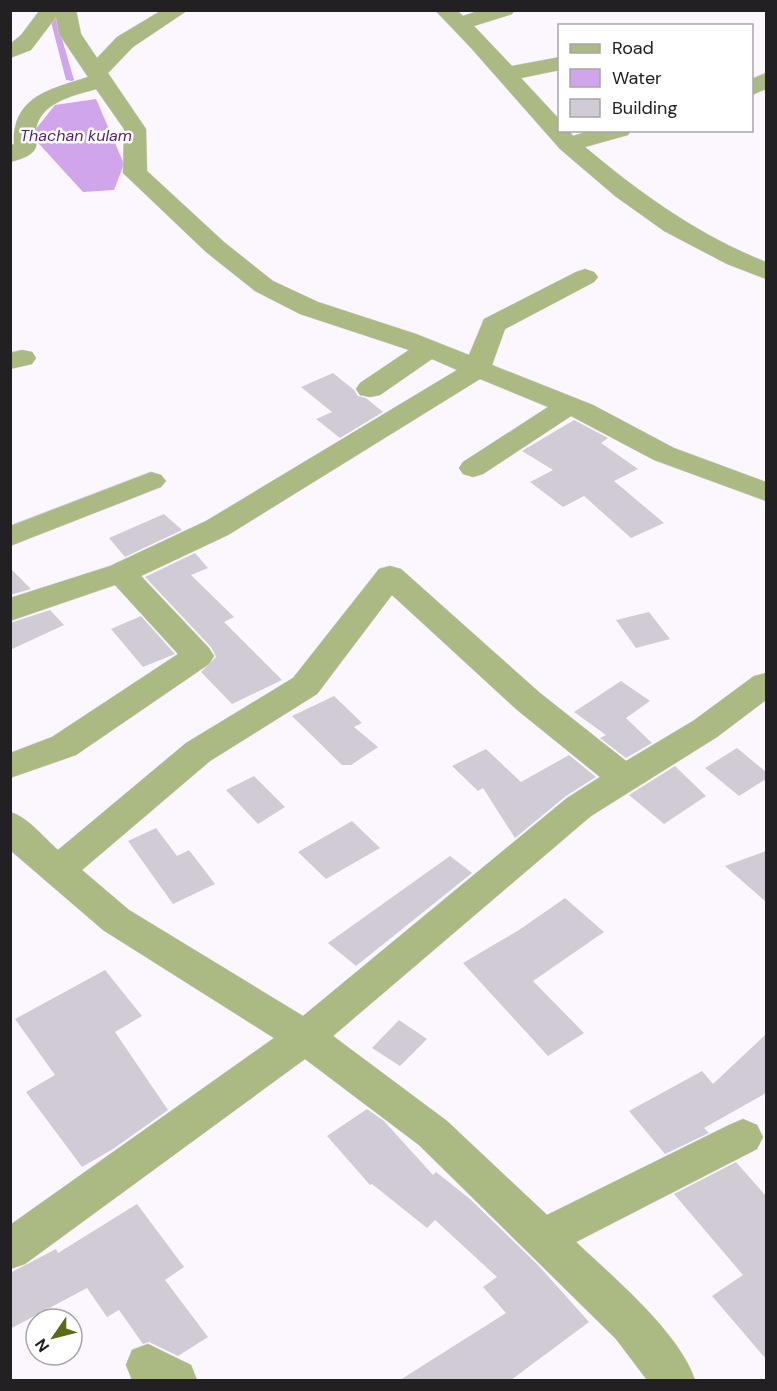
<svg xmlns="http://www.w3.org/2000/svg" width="777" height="1391" viewBox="0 0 777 1391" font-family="'DM Sans',sans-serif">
<rect width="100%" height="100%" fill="#fbf6ff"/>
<!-- water -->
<path fill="#d1a5ec" d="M96,99L124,164L114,190L83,192L31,135L55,105Z"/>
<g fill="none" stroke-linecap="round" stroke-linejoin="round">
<!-- stream -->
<path fill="#d1a5ec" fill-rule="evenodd" d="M53,16L56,18L74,80L72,81L66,80L50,18Z"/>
</g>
<!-- building -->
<g fill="#d1cbd6">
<path d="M333,373L354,390L358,396L366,398L383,412L340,438L316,419L332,412L301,387Z"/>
<path d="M574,420L608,438L601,443L638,469L614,481L664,523L631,538L584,496L563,507L530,482L553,470L522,451Z"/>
<path d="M164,514L182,530L125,557L109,538Z"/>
<path d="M195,553L208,568L191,575L234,617L224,622L282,680L232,704L201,672L216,657L211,647L145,577Z"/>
<path d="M10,568L31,589L10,595Z"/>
<path d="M50,610L64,625L10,650V623Z"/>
<path d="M649,612L670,639L636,648L616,620Z"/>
<path d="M141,616L175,654L143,667L111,629Z"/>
<path d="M621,681L650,701L626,718L652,743L626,758L600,738L606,735L574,712Z"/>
<path d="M334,696L362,723L354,727L378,747L351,765H342L292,716Z"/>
<path d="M737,748L766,772V779L739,796L705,768Z"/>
<path d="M486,749L521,782L569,755L596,777L566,796L515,838L483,788L478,791L452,766Z"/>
<path d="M675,766L706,796L664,824L629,795Z"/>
<path d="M254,776L285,807L258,824L226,790Z"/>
<path d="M352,821L380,848L326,879L298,852Z"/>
<path d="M156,828L177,856L189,850L215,884L173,904L128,841Z"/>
<path d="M766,851V902L725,866Z"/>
<path d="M450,856L472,873L356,966L328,943Z"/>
<path d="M565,898L604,932L533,981L584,1033L548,1056L463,963L519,930Z"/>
<path d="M105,970L142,1016L115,1032L168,1110L113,1149L82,1167L26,1092L55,1075L15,1019Z"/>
<path d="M399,1020L427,1039L400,1066L372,1048Z"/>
<path d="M766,1034V1093L704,1128L709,1133L665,1154L629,1111L702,1071L713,1084Z"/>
<path d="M367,1109L384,1121L433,1175L436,1172L470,1199L538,1265L589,1322L511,1380H400L506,1313L483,1287L497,1277L435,1220L427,1228L372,1184L370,1185L327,1136Z"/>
<path d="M736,1162L766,1196V1359L712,1296L743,1275L674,1194Z"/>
<path d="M137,1204L184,1267L165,1280L208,1337L178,1356L149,1342L143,1344L119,1310L107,1317L87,1288L10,1329V1273L56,1249L58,1253Z"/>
</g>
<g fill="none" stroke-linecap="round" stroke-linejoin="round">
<!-- minor casing -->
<g stroke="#d8d4dc" stroke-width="1">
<g id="minor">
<path d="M40,10H76L81,34L97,58L117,37L162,10H188L133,47L108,73L146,129L147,171L224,242L273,281L318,302L416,334L469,355L484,319L576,272L585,269L594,272L598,277L594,282L505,329L492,365L593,405L674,448L766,482V501L654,460L571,416L483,474L473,477L463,474L459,468L463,462L548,407L480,379L228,535L141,576L209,648L214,656L209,664L76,755L10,778V753L52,737L178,654L115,585L10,621V598L110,566L206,521L457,370L432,359L380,395L370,397L360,395L356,389L360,383L409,350L300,314L255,291L206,252L123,173L124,129L96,89C79,94 54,99 42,115C25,137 55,151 10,162V146L14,144C12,96 51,89 88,77L59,34L56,17L31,50L10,58V44L21,35Z"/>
<path d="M435,10H457L463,16L481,10H515L512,14L474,26L512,66L560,57V70L521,78L560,120V130H569L573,136L592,130H631L628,135L585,147C641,194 698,235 766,262V279L727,264L664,231L615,196L560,149L471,48Z"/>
<path d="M766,73V89L752,95V79Z"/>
<path d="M22,350L32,352L36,358L32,364L10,369V353Z"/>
<path d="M151,472L161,475L166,481L161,487L10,546V526Z"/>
<path d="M390,566L401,569L540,693L626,761L693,721L754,676L766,673V700L717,737L591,816L333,1036L447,1121L547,1215L729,1125L743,1119L757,1125L763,1137L757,1149L576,1242C613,1277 679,1332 695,1380H647L616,1339L419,1145L305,1059L25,1264L10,1269V1225L274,1038L103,930L10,850V812C28,817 43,837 58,850L186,743L293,678L379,569ZM392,595L516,709L600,777L567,798L303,1016L129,910L82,870L210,761L317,694Z"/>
<path d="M148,1344L191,1365L197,1380H132L126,1365L132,1350Z"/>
</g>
</g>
<!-- minor -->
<use href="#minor" fill="#abb982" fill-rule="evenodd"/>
</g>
<g text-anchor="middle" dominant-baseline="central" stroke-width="5" stroke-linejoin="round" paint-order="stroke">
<!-- far-water labels -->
<g font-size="16" font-style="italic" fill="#551e6f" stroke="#fff">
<text x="76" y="135">Thachan kulam</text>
</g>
</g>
<!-- border -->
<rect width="777" height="1391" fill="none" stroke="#232024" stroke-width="24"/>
<!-- legend -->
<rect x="558" y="24" width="195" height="108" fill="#ffffff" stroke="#a7a6a7" stroke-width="1.5"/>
<rect x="570" y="44" width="30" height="9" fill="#abb982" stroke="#a7a6a7" stroke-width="1.5"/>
<text x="612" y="54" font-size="18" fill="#232024">Road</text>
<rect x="570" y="69" width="30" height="18" fill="#d1a5ec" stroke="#a7a6a7" stroke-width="1.5"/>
<text x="612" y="84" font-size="18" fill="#232024">Water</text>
<rect x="570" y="99" width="30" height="18" fill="#d1cbd6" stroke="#a7a6a7" stroke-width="1.5"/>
<text x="612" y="114" font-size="18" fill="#232024">Building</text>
<!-- north arrow -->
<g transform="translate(54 1337) rotate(235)"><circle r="28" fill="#ffffff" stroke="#a7a6a7" stroke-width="1.5"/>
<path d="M0-4.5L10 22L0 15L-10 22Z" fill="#5b6a13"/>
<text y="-9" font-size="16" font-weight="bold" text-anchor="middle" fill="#232024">N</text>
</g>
</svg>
